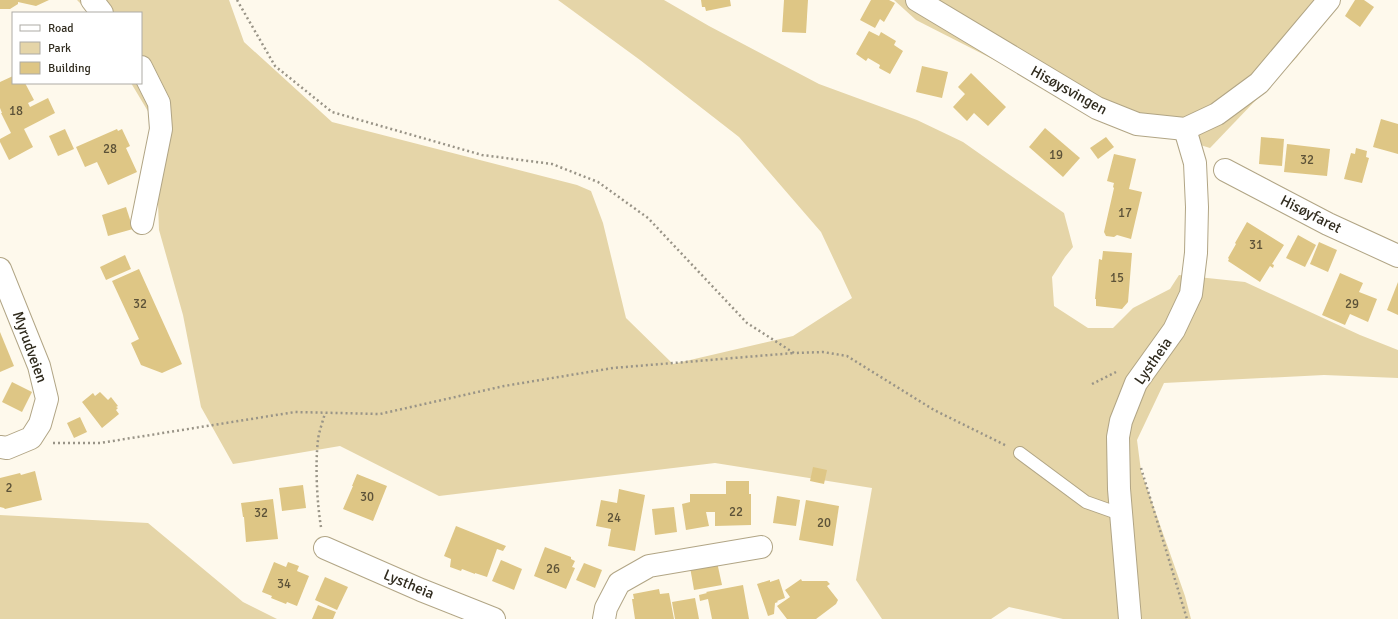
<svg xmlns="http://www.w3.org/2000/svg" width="1398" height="619" viewBox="0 0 1398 619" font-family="Signika,sans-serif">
<rect width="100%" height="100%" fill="#fef9ec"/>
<!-- green -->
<g fill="#e5d5a8">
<path d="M77,0H229L244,42L332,122L577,185L591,191L603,223L626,318L673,364L793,336L852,298L821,232L739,137L640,60L558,0H664L709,26L819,84L917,120L963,142L1064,213L1073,247L1065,257L1052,277L1054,306L1088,328H1113L1133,308L1170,289L1179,275L1245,282L1360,335L1398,350V378L1324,375L1164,383L1137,440L1141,471L1185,596L1191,619H1063L1009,607L991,619H882L856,580L872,488L715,463L439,496L340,446L233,464L201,407L183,315L159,230L155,123L131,83H141V13H90Z"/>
<path d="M894,0H1337L1297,57L1210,148L1100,114L916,20Z"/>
<path d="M0,515L148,523L243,602L277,619H0Z"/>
</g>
<!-- building -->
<g fill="#dec685">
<path d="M0,0H49L36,6L18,2V4L10,9H0Z"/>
<path d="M701,0H730L731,6L706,11L705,7H702Z"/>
<path d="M784,0H808L806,33L782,32Z"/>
<path d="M871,0H889L895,3L884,22L880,19L875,28L860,20Z"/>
<path d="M1355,0H1364L1374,7L1360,27L1345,16Z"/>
<path d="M869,31L879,36L881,32L896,41L894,45L903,51L890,74L879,68L880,65L868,58L866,61L856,54Z"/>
<path d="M922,66L948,72L942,98L916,92Z"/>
<path d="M971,73L1006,107L988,126L974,113L967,121L953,107L965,94L958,87Z"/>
<path d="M13,76V83H25L34,100L28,103L30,107L48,98L55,113L24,129L33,147L9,160L0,142V139L11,133L1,113H2L0,108V82Z"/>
<path d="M1381,119L1398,124V154L1373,147Z"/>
<path d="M1045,128L1080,158L1063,177L1029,147Z"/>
<path d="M65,129L74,149L58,156L49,136Z"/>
<path d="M117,129L118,131L122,129L130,146L126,148L137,172L108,185L97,162L85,167L76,147Z"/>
<path d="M1106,137L1114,147L1098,159L1090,148Z"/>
<path d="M1261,137L1284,139L1282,166L1259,164Z"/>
<path d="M1287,144L1330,149L1327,176L1284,172Z"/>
<path d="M1356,148L1367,151L1366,157L1369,158L1362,183L1344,179L1351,153L1355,154Z"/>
<path d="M1114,154L1136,159L1129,189L1142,192L1131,239L1117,235L1114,237L1106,236L1104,232L1114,188L1113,187L1114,183L1107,181Z"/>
<path d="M126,207L133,229L108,236L102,215Z"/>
<path d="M1247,222L1284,245L1272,264L1274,265L1273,268L1270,266L1260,282L1228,261L1229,259L1228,258L1236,244L1235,243Z"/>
<path d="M1298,235L1316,245L1305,267L1286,258Z"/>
<path d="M1319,242L1337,250L1328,272L1310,264Z"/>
<path d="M1103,251L1132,253L1128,302L1122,309L1096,306V299H1095L1099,259L1102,260Z"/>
<path d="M125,255L131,269L106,280L100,267Z"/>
<path d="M139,269L182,364L162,373L141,365L131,343L139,339L112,281Z"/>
<path d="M1340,273L1363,283L1359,292L1377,299L1368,322L1350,314L1345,325L1322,315Z"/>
<path d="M1398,282V315L1387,310Z"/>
<path d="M0,332L14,366L0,372Z"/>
<path d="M12,382L32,392L22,412L2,402Z"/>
<path d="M100,392L108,400L111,397L118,406L116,407L118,408L116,410L119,414L102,428L82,402L93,393L95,396Z"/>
<path d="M80,417L87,432L74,438L67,423Z"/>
<path d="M813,467L827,470L824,484L810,481Z"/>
<path d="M35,471L42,500L5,509L4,508L0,507V478L20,473L21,475Z"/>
<path d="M357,474L387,486L373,521L343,509L353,486H352Z"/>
<path d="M726,481H749V494H751V525L715,526V512H706L709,526L686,530L682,504L690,502V494H726Z"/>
<path d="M303,485L306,508L282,511L279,488Z"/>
<path d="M619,489L645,495L635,551L608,546L611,529L596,526L601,500L617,503Z"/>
<path d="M777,496L800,500L796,526L773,523Z"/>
<path d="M273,499L278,539L246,542L244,517H243L241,503Z"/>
<path d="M806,500L839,506L833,546L799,540Z"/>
<path d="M674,507L677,532L655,535L652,509Z"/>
<path d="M456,526L506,546L503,551L497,549L487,577L475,573V574L462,569L461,571L450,567L451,559L444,556Z"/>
<path d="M545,547L571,557V559L575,561L572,567L575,568L566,589L534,576Z"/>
<path d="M501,560L522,569L514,590L492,581Z"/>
<path d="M274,562L286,567L288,562L299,566L297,571L309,576L297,606L287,602L286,604L271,598L272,596L262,592Z"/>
<path d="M717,562L722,585L694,590L690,567Z"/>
<path d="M584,563L602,570L595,588L576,580Z"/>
<path d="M325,577L348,587L337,610L315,600Z"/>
<path d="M779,579L785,598L777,601L778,602L775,603L774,614L768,616L757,584L770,580V582Z"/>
<path d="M801,579L802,581H827L830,584L827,586L838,600L836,604L816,619H787L777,606L790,597L785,590Z"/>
<path d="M743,585L749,619H712L708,599L700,601L699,595L707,593L706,592Z"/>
<path d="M659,589L660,594L669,593L674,619H635L632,599H634L633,594Z"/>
<path d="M695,598L699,619H675L672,602Z"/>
<path d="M318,605L336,612L333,619H312Z"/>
</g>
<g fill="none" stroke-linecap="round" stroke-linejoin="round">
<!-- service casing -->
<g stroke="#b1a585" stroke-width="14">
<path id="service" d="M1020,453L1086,502L1120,514"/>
</g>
<!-- minor casing -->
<g stroke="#b1a585" stroke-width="24">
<g id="minor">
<path d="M92,0L102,13"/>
<path d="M917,0L1097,108L1137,124L1185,129L1217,114L1259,83L1329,0"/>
<path d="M141,67L159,103L161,129L142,223"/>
<path d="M1225,170L1328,224L1398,256"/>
<path d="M0,269L39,366L47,399L40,424L31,438L7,448L0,447"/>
<path d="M325,548L421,590L494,619"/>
<path d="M604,619L606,608L619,583L649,566L761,547"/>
<path d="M1130,619L1119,489L1118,437L1121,421L1136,383L1174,330L1191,294L1196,253L1197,207L1195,163L1185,129"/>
</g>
</g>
<!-- path -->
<g stroke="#999487" stroke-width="2.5" stroke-dasharray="2 3" stroke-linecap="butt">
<path d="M237,0L275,66L332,112L482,155L552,164L598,182L648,218L747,323L794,353L823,352L847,356L934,410L1007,446"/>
<path d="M1092,384L1116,372"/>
<path d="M53,443H100L295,412L380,414L504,386L613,368L794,353"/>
<path d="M1141,468L1187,619"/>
<path d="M321,527C317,503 315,465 318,440C319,431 323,421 325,413"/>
</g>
<!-- service -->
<use href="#service" stroke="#fff" stroke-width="12"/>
<!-- minor -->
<use href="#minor" stroke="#fff" stroke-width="22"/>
</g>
<g text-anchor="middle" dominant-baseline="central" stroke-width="3.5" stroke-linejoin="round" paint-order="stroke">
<!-- number labels -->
<g font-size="13" fill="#5c5238">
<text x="16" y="111">18</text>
<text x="110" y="149">28</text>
<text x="1056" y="155">19</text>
<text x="1307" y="160">32</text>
<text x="1125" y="213">17</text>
<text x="1256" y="245">31</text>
<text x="1117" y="278">15</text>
<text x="140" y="304">32</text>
<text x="1352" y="304">29</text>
<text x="9" y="488">2</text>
<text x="367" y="497">30</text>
<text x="736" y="512">22</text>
<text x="261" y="513">32</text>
<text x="614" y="518">24</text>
<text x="824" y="523">20</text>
<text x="553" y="569">26</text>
<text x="284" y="584">34</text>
</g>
<!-- street labels -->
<g font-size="15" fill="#312c1f" stroke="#fff">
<text transform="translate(1069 90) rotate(29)">Hisøysvingen</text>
<text transform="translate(1311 214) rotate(27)">Hisøyfaret</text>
<text transform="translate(30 347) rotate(70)">Myrudveien</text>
<text transform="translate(1153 361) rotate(-55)">Lystheia</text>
<text transform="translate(409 584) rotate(23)">Lystheia</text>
</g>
</g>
<!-- legend -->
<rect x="12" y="12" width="130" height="72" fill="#ffffff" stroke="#adaba5"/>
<rect x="20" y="25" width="20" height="6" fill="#ffffff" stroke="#adaba5"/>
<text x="48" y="32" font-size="12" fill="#312c1f">Road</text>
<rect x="20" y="42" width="20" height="12" fill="#e5d5a8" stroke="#adaba5"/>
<text x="48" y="52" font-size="12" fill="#312c1f">Park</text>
<rect x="20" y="62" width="20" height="12" fill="#dec685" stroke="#adaba5"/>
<text x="48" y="72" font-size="12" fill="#312c1f">Building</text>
</svg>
